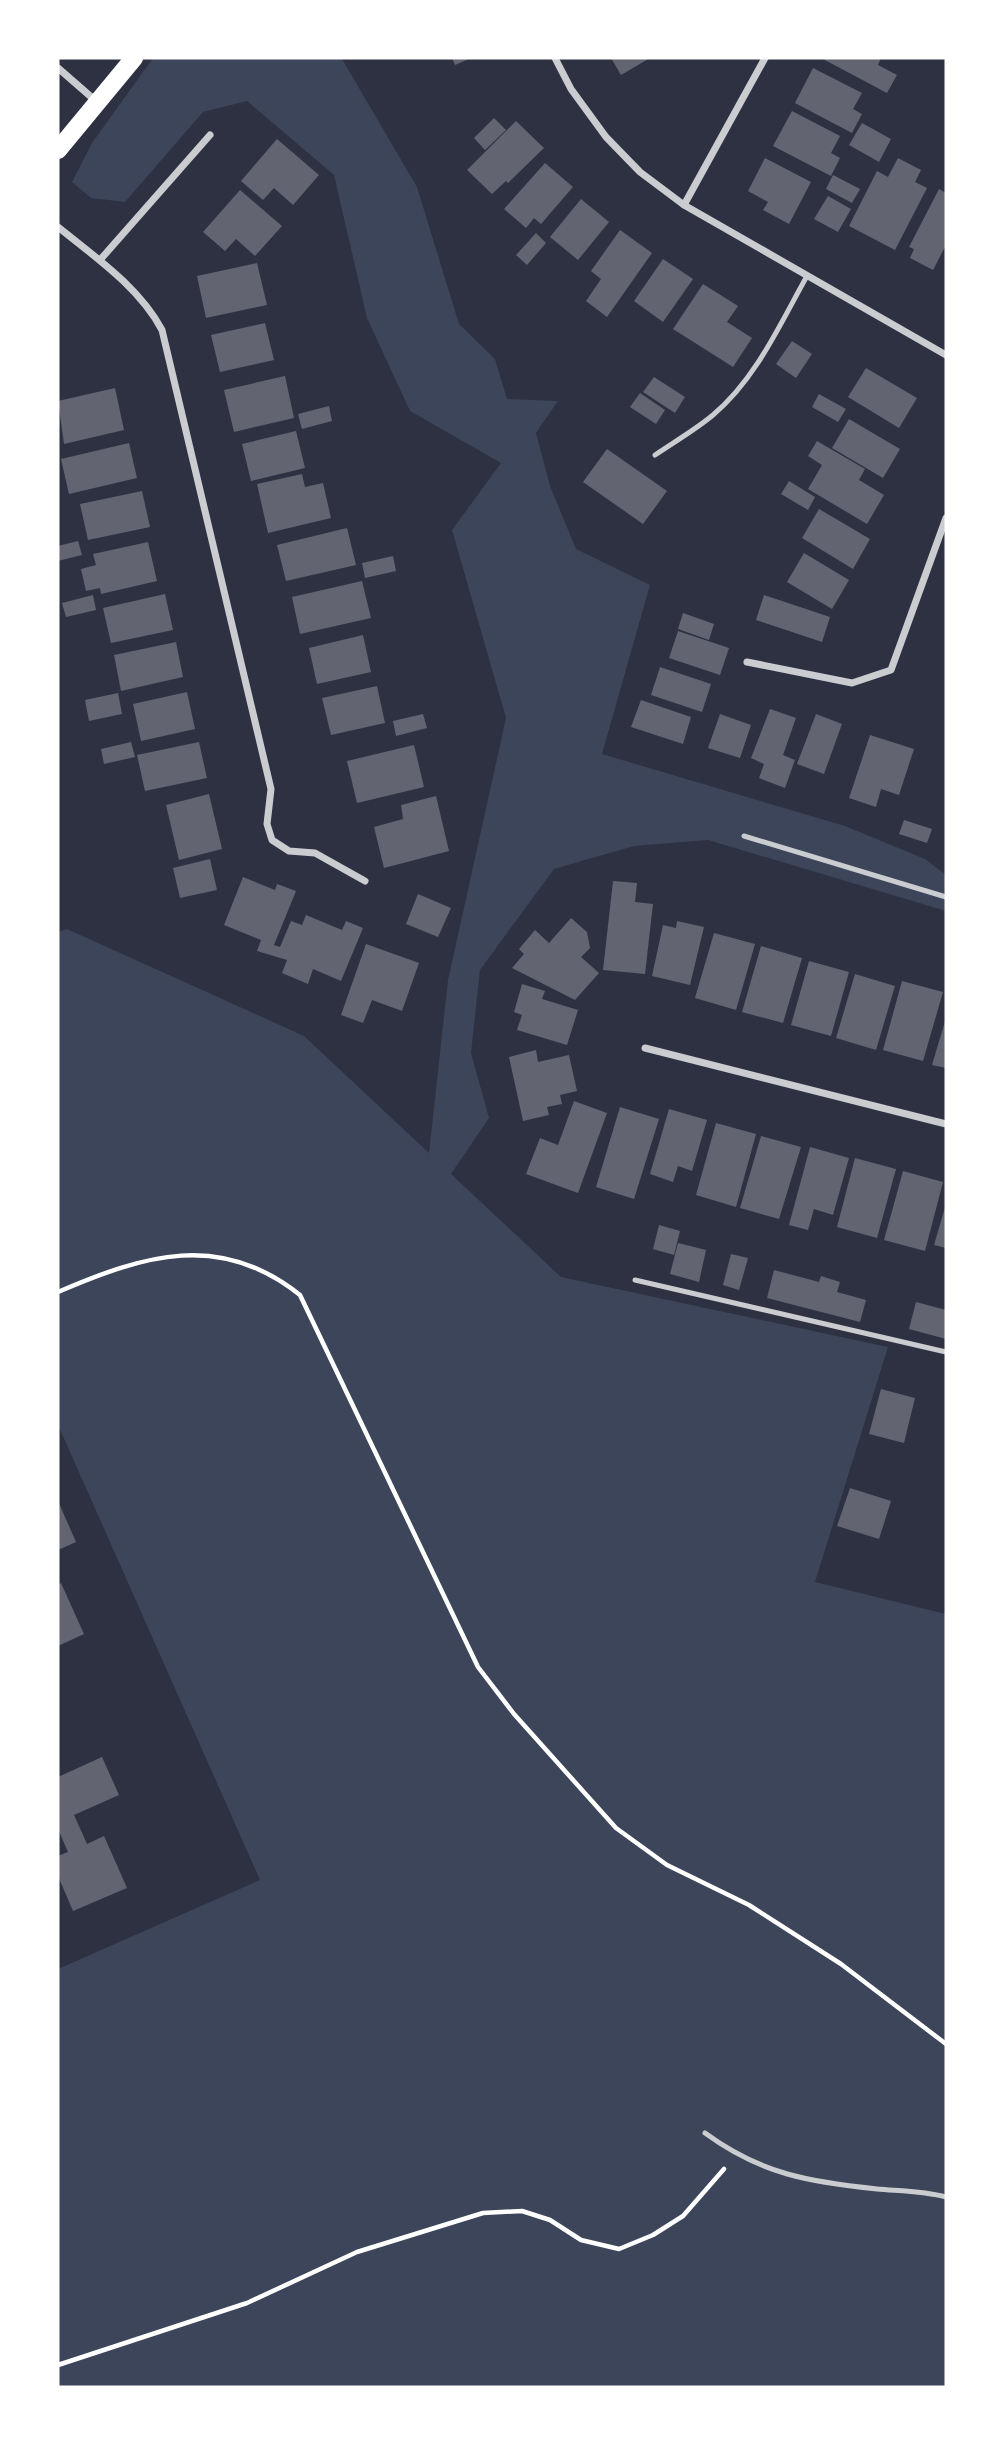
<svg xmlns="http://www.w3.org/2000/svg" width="1004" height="2445" viewBox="0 0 1004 2445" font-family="'Asap Condensed',sans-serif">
<rect width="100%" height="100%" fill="#2d3142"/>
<!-- green -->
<path fill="#3c4559" d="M153,58L342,59L417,187L459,324L495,359L507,399L558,401L536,433L550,486L576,549L650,585L602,754L845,826L925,859L946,875V911L708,840L634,846L554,869L480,970L471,1053L489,1118L451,1174L561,1277L888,1347L815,1582L946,1614V2387H58V1969L260,1880L58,1425V932L67,929L304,1036L429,1153L448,980L506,718L452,530L501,463L410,411L367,318L334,175L247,101L203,112L125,202L91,198L72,182L92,143Z"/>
<!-- building -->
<g fill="#626471">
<path d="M452,58H471L455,65Z"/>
<path d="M611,58H650L621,75Z"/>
<path d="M821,58H881L878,65L897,75L887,93Z"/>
<path d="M813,68L862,93L853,109L862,114L852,133L795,103Z"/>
<path d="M792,111L840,136L831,153L840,158L831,176L773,146Z"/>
<path d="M494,118L506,130L485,150L474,138Z"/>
<path d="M516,121L544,148L508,183L506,181L492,194L467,170Z"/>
<path d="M862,123L891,139L879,162L849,145Z"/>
<path d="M277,139L319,175L293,205L274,188L263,200L241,181Z"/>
<path d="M765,158L811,182L789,224L763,210L768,202L748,191Z"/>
<path d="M898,158L921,170L915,182L927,188L895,250L849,226L877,171L888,177Z"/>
<path d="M545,163L573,187L541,224L534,218L526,228L504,209Z"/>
<path d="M833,175L860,189L852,203L826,189Z"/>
<path d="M939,189L946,193V245L933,270L910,258L914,249L909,247Z"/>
<path d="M240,190L282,226L255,256L236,239L225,251L203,232Z"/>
<path d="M828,196L851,209L838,232L814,219Z"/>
<path d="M581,199L609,222L578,260L550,237Z"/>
<path d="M620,230L652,253L607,317L586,301L601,279L591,271Z"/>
<path d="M536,233L546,243L527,265L516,255Z"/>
<path d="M663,259L693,279L663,322L634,301Z"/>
<path d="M257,263L267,305L206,318L197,276Z"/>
<path d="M703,284L738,306L727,322L752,338L733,367L673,329Z"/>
<path d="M265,323L274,360L220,372L211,335Z"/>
<path d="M792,341L812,354L796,378L776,364Z"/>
<path d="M866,368L917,398L899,428L848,397Z"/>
<path d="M285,376L294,418L234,432L224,390Z"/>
<path d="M654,377L685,397L675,413L643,392Z"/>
<path d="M115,388L124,430L64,444L58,401Z"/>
<path d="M640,393L665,410L656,424L630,407Z"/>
<path d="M819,394L846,409L838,422L812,407Z"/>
<path d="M329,406L332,421L302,429L298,414Z"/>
<path d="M849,419L900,449L883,478L832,448Z"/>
<path d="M296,431L305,468L251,481L242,444Z"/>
<path d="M817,441L865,469L859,480L884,495L867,524L808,489L822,465L808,456Z"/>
<path d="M129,443L137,478L69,494L61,459Z"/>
<path d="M607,449L667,491L643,524L583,482Z"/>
<path d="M302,474L305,487L323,483L331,518L268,533L257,484Z"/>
<path d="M789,481L815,497L808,510L781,494Z"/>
<path d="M142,491L150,527L88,540L80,504Z"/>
<path d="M819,509L870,539L853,569L802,538Z"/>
<path d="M347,528L356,565L286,581L277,545Z"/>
<path d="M78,541L82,555L58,561V546Z"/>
<path d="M148,542L157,581L101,594L100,588L86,591L81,569L96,565L93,554Z"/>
<path d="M804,553L849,580L832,609L787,582Z"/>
<path d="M393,556L396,571L365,578L362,563Z"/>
<path d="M362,581L371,618L300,634L292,597Z"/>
<path d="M165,594L173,630L111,643L103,608Z"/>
<path d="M93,595L96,610L66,617L62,603Z"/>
<path d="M764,595L830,617L822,642L756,620Z"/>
<path d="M683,613L714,624L709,640L678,629Z"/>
<path d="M678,631L729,648L720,675L669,658Z"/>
<path d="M363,635L371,672L317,684L309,648Z"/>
<path d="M176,642L183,677L121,691L114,655Z"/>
<path d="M660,667L711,684L702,712L651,695Z"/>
<path d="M377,686L385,723L331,735L322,698Z"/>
<path d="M187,692L195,729L141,741L133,704Z"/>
<path d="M118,693L122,714L89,721L85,700Z"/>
<path d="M641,700L691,717L683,744L631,727Z"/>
<path d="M770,709L796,718L783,755L795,760L785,788L759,778L764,764L751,758Z"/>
<path d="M423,714L427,728L396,736L393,721Z"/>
<path d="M720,714L751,725L740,758L708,748Z"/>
<path d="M816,714L842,724L824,774L797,764Z"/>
<path d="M870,735L914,749L899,795L881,789L876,807L849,798Z"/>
<path d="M131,742L135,757L104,764L101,749Z"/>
<path d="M199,742L207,778L145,791L137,755Z"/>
<path d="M414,745L424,787L357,803L347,761Z"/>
<path d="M209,794L222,849L179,860L166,805Z"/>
<path d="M436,796L449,851L384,868L374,827L403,819L401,805Z"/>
<path d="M904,820L932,829L927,843L899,834Z"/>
<path d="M210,859L217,890L180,898L173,868Z"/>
<path d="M243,877L275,890L277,884L296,891L274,945L280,947L291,921L302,925L306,915L342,930L346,921L363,928L341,981L313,969L308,984L282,973L287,960L257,951L261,940L224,925Z"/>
<path d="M613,881L637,883L635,902L653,904L645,974L603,970Z"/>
<path d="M418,894L451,908L438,937L406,924Z"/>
<path d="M571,918L587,932L590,948L581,957L599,973L575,1000L512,968L524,954L519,949L535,930L549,943Z"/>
<path d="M677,921L704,927L690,985L652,976L663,925L676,928Z"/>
<path d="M714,933L755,944L736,1010L695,998Z"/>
<path d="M366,944L419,963L402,1011L372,1000L363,1023L341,1015Z"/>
<path d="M761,946L802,958L783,1023L742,1012Z"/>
<path d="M809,961L849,972L831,1036L791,1025Z"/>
<path d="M855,974L895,986L876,1050L836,1038Z"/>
<path d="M902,981L943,992L923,1061L883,1050Z"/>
<path d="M522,984L545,991L542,999L578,1010L567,1045L517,1030L522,1015L514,1012Z"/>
<path d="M946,1018V1068L932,1065Z"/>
<path d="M536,1050L538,1062L569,1055L577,1091L560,1095L562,1104L547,1107L549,1115L523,1121L509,1057Z"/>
<path d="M574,1101L607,1113L578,1193L526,1174L540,1138L558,1145Z"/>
<path d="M620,1107L659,1119L634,1199L596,1187Z"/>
<path d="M669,1109L707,1120L692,1171L678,1166L673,1182L650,1174Z"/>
<path d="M716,1123L756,1134L736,1207L696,1195Z"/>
<path d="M761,1136L801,1147L779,1219L740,1208Z"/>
<path d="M810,1147L849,1158L833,1215L814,1209L808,1230L789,1225Z"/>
<path d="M855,1158L896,1169L877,1238L837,1227Z"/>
<path d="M903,1171L943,1182L925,1251L884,1240Z"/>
<path d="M946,1204V1248L934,1245Z"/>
<path d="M659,1225L680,1231L674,1255L653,1249Z"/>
<path d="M678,1243L706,1250L699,1282L670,1274Z"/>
<path d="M731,1254L748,1258L739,1290L723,1285Z"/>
<path d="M774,1270L819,1282L821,1276L840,1282L837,1292L866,1300L860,1322L767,1298Z"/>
<path d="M916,1302L946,1310V1339L909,1329Z"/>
<path d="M881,1389L915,1398L904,1443L869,1434Z"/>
<path d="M850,1488L891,1501L879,1539L837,1526Z"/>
<path d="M58,1501L76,1542L58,1550Z"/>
<path d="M61,1583L84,1634L58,1646V1585Z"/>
<path d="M102,1757L119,1795L74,1815L87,1844L104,1836L127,1888L73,1911L58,1876V1856L68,1852L58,1829V1777Z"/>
</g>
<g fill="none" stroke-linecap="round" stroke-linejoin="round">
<!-- path -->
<g stroke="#fff" stroke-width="4.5">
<path d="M58,1292C144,1255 220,1231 300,1295L478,1667L514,1714L616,1828L667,1865L749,1905L841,1964L946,2044"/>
<path d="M58,2365L247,2303L357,2252L483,2213L522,2211L550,2220L581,2240L619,2249L653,2235L683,2216L724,2169"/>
</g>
<!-- service -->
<g stroke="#caccd0" stroke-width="5">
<path d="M655,455C674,442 695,430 713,415C756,379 780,324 807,276"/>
<path d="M744,836L946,897"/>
<path d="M635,1280L946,1352"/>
<path d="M705,2133C761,2174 809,2182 877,2189C900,2191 924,2191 946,2197"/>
</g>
<!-- minor -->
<g stroke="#caccd0" stroke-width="7">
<path d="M555,58L571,89L606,137L640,172L684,205L946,355"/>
<path d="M58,68L97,102"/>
<path d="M684,205L765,58"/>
<path d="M58,227C95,257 139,287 162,330L271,789L267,824L272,840L289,851L315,853L365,881"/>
<path d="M100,260L210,135"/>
<path d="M747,662L852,683L891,670L946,518"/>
<path d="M645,1048L946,1124"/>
</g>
<!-- primary -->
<path stroke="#fff" stroke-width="18" d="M58,150L134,58"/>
</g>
<!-- border -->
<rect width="1004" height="2445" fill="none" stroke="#ffffff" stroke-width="119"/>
</svg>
